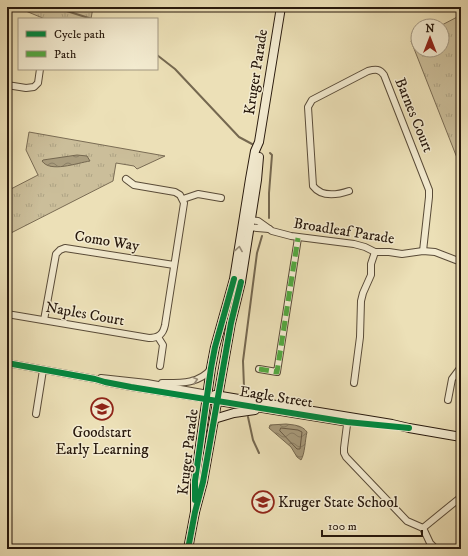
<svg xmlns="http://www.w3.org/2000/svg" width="468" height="556" viewBox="0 0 468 556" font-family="'IM FELL DW Pica',serif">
<defs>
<pattern id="park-tufts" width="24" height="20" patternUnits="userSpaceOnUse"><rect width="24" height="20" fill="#cbbe9a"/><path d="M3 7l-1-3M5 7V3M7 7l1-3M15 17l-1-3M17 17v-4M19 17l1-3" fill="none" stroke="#aea384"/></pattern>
<pattern id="water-waves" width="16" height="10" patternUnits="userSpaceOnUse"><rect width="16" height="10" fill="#a99c7d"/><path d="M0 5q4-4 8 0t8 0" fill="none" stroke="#8a7e65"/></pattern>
</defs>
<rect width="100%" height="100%" fill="#ece0b7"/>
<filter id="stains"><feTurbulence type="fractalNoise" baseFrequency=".005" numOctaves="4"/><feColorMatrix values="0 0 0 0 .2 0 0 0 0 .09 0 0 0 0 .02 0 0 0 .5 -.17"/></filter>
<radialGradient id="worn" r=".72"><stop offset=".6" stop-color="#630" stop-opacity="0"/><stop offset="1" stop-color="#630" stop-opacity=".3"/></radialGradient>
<!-- park -->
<g fill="url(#park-tufts)" stroke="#7a6c54">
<path d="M16,7H93L91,19H45Z"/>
<path d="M461,15V168L411,41L418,37V50H442V26H440Z"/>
<path d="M29,132L165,156L137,169L134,166L116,163L113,181L7,235V191L38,175L26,150Z"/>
</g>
<!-- water -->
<g fill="url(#water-waves)" stroke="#756850">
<path d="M77,155L87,156L90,161C77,163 50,173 42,161L43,160Z"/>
<path d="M286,424C294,425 302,425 307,432C305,440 305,454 301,460L297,457L291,447L269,428L270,425Z"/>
</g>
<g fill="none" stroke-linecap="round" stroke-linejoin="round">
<!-- shore -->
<path stroke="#685a45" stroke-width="1" d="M281,428L298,430L302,432L300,449H297L280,431Z"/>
<!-- stream -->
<g stroke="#756850" stroke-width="2">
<path d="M54,7L92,19"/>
<path d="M157,55L175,69L239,137L252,144"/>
<path d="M269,218V193L272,155L270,153"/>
<path d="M244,387L243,361L257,253L262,236"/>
<path d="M248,417L253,440L259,453"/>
</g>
<!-- street casing -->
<g stroke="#594b38" stroke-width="8">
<g id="street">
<path d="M7,85L26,88L34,87L38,83L40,69"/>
<path d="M349,191C337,195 322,198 313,186L308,107L312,100L368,71C376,69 380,69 384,75L429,190V197L423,251"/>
<path d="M183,199L198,194L221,198"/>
<path d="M247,220L258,221L272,231L291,236L354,244L365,247L375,252H389L402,254L423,251L435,252L461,262"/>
<path d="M247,227L269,229"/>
<path d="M7,314L149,338C158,338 163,335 165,325L184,203L180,195L175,192L134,185L126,179"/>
<path d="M44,320L56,254L60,250L65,248L174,265"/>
<path d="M158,337L163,345L160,366"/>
<path d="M7,363L95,379L105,382L131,387L207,399"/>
<path d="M259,369L277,372L298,238"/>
<path d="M101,378L147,383L208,394"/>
<path d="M162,383C180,383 199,384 211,369"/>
<path d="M354,383L360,337L361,301L363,293L371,275V264L375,252"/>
<path d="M448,400L452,379L461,367"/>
<path d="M36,414L43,370"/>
<path d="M348,417L344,448V453L346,457L407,521L423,528L430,543L436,549"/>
<path d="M423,528L461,497"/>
</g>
</g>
<!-- secondary casing -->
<g stroke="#28190d" stroke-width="10">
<g id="secondary">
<path d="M215,395L392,424L409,428L461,437"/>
<path d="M212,400L343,421"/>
<path d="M214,419L234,413L255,410"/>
<path d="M195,512V481L211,368L215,347L234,279L250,179L255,151L259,142L281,7"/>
<path d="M188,549L195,512L203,482L231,323L241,282L257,180L259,157"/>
</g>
</g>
<!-- street -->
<use href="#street" stroke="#f3ebd0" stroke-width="6"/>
<!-- secondary -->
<use href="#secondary" stroke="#f3ebd0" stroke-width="8"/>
<!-- quiet -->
<path stroke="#53a941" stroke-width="5" stroke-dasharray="10 5" stroke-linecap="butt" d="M259,369L277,372L298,238"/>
<!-- cycleway casing -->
<g stroke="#f3ebd0" stroke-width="8">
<g id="cycleway">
<path d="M7,363L95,379L105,382L131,387L347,422L409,428"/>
<path d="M195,500V481L211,368L215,347L234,279"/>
<path d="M188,549L195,512L203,482L231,323L241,282"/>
</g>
</g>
<!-- cycleway -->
<use href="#cycleway" stroke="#00873e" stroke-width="6"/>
</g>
<!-- one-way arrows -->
<defs><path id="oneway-chevron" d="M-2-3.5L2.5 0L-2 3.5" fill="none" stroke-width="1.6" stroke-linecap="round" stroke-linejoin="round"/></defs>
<g stroke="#988c78">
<use href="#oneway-chevron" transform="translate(239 249) rotate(-81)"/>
<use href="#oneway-chevron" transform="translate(195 380) rotate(-15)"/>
</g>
<!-- icons -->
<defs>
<g id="school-ring" transform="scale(1.15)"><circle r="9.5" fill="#f3ebd0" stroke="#8f2418" stroke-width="1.5"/><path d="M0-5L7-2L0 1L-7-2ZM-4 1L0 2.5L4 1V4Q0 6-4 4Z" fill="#8f2418"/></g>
</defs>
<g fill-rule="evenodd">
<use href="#school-ring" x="102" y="409"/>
<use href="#school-ring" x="263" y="502"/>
</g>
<g text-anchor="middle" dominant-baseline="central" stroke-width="3" stroke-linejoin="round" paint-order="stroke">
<!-- street labels -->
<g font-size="15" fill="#28190d" stroke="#f3ebd0">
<text transform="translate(256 72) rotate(-81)">Kruger Parade</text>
<text transform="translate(414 115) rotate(68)">Barnes Court</text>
<text transform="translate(344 231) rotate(9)">Broadleaf Parade</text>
<text transform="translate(107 241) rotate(9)">Como Way</text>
<text transform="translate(85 314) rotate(10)">Naples Court</text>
<text transform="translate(276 397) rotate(9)">Eagle Street</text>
<text transform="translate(188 452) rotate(-83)">Kruger Parade</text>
</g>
<!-- poi labels -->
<g font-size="15" fill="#28190d" stroke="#f3ebd0">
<text x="102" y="432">Goodstart<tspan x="102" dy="17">Early Learning</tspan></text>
<text x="278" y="502" text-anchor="start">Kruger State School</text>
</g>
</g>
<!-- margin -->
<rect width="468" height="556" fill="none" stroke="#ece0b7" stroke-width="24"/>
<rect x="8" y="8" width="452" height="540" fill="none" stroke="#28190d" stroke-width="2"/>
<rect x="12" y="12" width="444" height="532" fill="none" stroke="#28190d"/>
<!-- legend -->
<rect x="18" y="18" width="140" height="52" fill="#f3ebd0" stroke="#a29782"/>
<rect x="26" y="31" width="20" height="6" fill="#00873e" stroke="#a29782"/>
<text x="54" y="38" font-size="12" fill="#28190d">Cycle path</text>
<rect x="26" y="51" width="20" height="6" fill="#53a941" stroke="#a29782"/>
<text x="54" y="58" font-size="12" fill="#28190d">Path</text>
<!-- north arrow -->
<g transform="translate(430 38)"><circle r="19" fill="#f3ebd0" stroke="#a29782"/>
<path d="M0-3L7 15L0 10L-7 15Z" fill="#8f2418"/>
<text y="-6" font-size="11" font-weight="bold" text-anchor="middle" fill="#28190d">N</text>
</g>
<!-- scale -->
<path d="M322 530v6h100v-6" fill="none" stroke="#28190d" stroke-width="2"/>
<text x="328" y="530" font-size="12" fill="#28190d" stroke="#f3ebd0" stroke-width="3" paint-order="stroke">100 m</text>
<rect width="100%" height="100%" filter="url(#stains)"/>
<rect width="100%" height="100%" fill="url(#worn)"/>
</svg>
